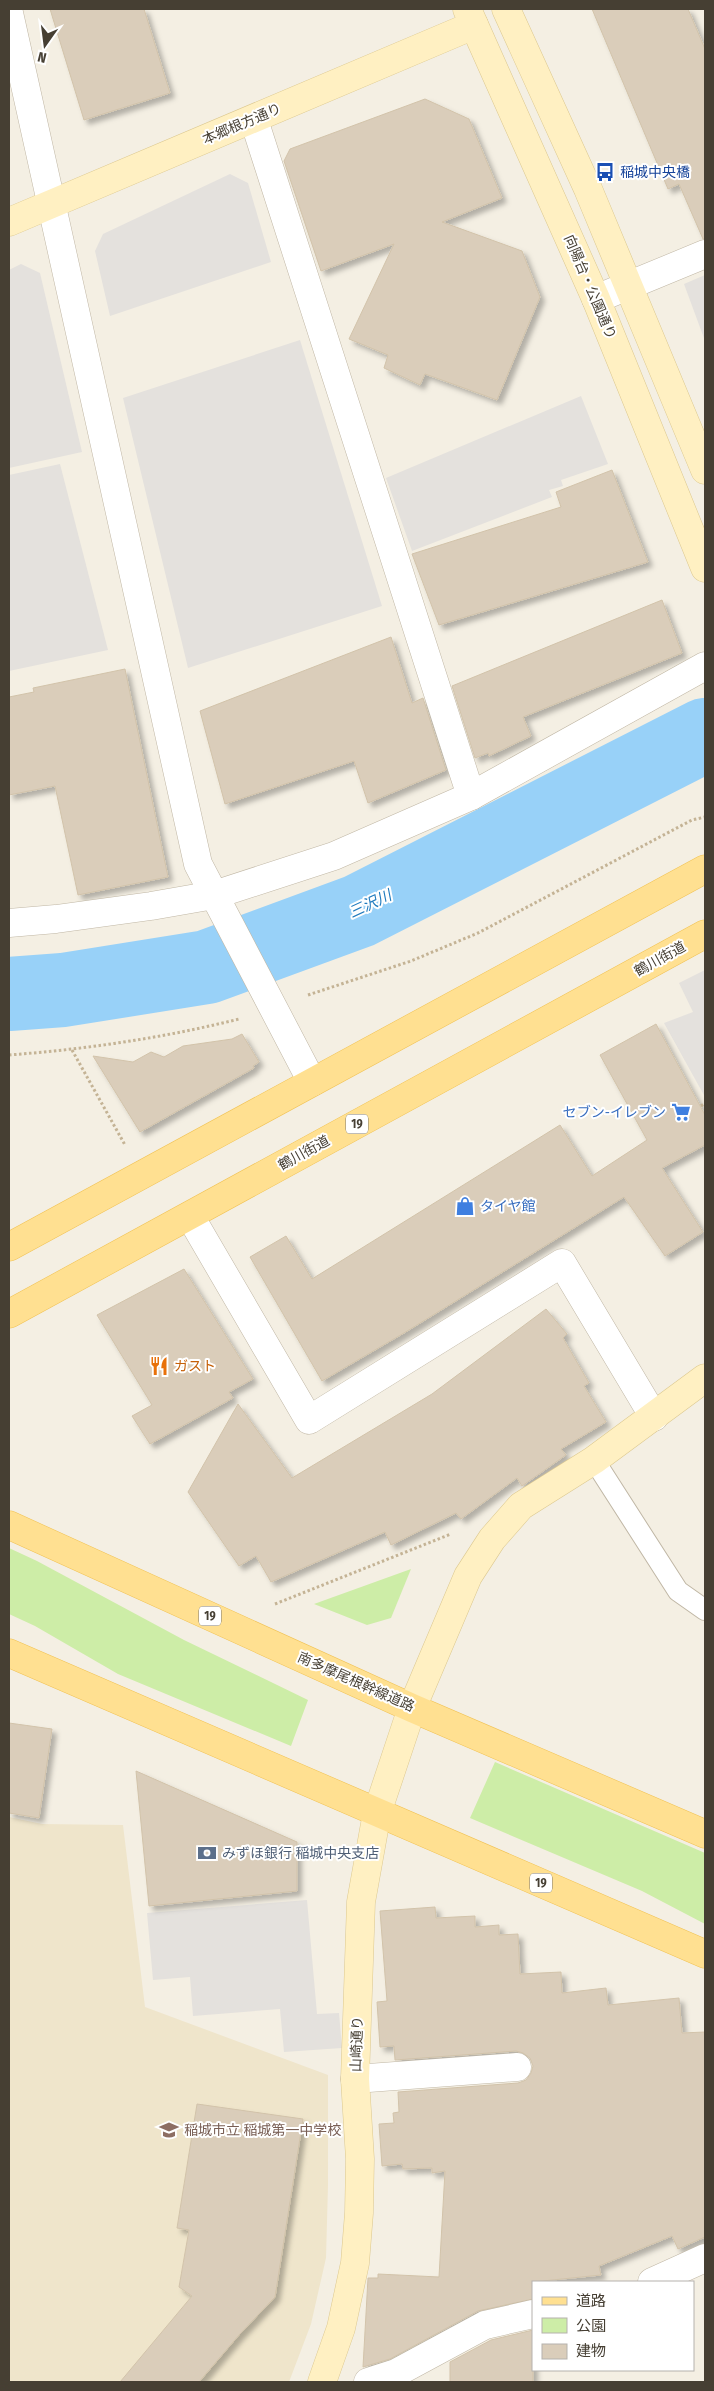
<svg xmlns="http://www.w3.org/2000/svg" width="714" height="2391" viewBox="0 0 714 2391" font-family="'Fira Sans Condensed','Noto Sans JP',sans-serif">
<defs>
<filter id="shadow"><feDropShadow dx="4.5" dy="4.5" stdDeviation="2.5" flood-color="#0004"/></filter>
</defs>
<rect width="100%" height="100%" fill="#f4efe3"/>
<!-- education -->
<path fill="#efe5cb" d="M9,1817L42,1824L123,1825L145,2007L328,2075V2185L326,2258L311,2324L289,2382H9Z"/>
<!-- green -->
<g fill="#cdeda7">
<path d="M9,1548L37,1561L184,1640L308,1700L291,1746L118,1674L35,1626L9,1614Z"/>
<path d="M411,1569L391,1618L367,1625L314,1604Z"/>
<path d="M495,1762L705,1853V1924L642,1891L470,1818Z"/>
</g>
<!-- parking -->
<g fill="#e4e1dd">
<path d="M230,174L248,183L271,262L110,316L95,251L103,234Z"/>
<path d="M21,264L40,273L82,452L9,468V270Z"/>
<path d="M705,275V341L684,284Z"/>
<path d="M300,340L382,606L188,668L123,398Z"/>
<path d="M581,396L608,464L561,480L563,486L549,490L552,497L412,551L386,478Z"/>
<path d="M60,464L108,650L9,671V475Z"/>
<path d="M705,970V1097L664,1023L693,1012L679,983Z"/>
<path d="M307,1900L317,2014L339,2013L342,2048L284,2052L280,2009L193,2016L190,1977L153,1980L147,1913Z"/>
</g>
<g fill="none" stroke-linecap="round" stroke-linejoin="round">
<!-- river -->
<path stroke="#98d1f8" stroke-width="74" d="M9,994L63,990L207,967L359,911L705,735"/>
</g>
<!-- building -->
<g fill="#dacdba" stroke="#d2c3aa" filter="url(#shadow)">
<path d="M50,9H144L170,93L84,120Z"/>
<path d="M592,9H688L705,49V239H703L679,184L668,189Z"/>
<path d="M425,99L469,119L502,198L442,222L522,251L540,297L497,400L425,374L420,385L384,368L388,355L349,339L394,244L321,271L284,161L290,149Z"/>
<path d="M612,470L648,562L439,625L412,554L561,507L556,492Z"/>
<path d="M662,600L682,653L523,717L531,736L489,756L488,753L475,758L452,686Z"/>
<path d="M391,637L412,703L423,698L446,770L368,803L354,761L225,804L200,711Z"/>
<path d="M125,669L168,877L78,895L55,786L9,795V697L34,692L33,688Z"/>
<path d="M656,1024L705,1115V1145L662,1168L703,1232L665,1256L624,1197L404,1333L322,1381L250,1257L286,1236L312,1279L560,1125L592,1176L647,1140L600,1055Z"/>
<path d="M242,1034L259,1062L253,1066L254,1068L140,1132L93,1056L133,1062L151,1052L164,1057L183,1046L232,1039Z"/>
<path d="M184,1269L253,1379L229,1392L233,1398L150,1444L132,1416L152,1405L97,1315Z"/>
<path d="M546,1309L567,1334L563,1338L589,1383L584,1386L606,1422L561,1449L566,1455L522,1486L517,1478L461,1519L456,1513L391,1545L385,1532L271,1582L256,1556L239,1566L188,1492L238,1404L292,1478L432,1394Z"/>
<path d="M9,1723L52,1729L39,1818L9,1813Z"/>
<path d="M136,1771L297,1842V1891L149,1906Z"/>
<path d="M435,1907L436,1918L475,1916V1927L499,1925V1935L518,1934L520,1974L561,1972L562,1993L606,1988L608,2005L679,1998L682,2033L705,2032V2237L678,2249L672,2236L599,2266L601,2275L533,2282V2299L478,2311L390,2359L363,2367L368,2278H378V2274L439,2277L445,2171L432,2173V2168L403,2169L402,2164L382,2166L379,2124L394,2123L393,2113L399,2112L398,2092L518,2083L526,2080L531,2073L533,2066L530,2058L523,2053L516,2051L395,2060L394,2046L380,2047L377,2002L387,2001L380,1911Z"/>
<path d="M197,2104L303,2119L275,2297L239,2335L199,2382H120L192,2296L179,2287L189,2230L177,2228Z"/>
<path d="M533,2330V2382H450V2362L491,2340Z"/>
</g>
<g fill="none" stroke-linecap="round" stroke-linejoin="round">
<!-- lane casing -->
<g stroke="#c0b7a5" stroke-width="22">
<path id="lane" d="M594,1460L678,1591L705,1610"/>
</g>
<!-- street casing -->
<g stroke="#c0b7a5" stroke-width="29">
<g id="street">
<path d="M9,13L198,864L312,1082"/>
<path d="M254,120L471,796"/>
<path d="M596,299L705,254"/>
<path d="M9,923L56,919L151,906L214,895L334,856L471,796L705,666"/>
<path d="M190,1216L309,1420L562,1263L654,1417"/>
<path d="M355,2079L517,2067"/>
<path d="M652,2282L705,2258"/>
<path d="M368,2382L396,2373L485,2325L533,2314"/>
</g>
</g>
<!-- secondary casing -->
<g stroke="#dcc88f" stroke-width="29">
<g id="secondary">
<path d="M467,9L596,299L705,568"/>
<path d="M506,9L588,189L705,470"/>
<path d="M9,222L474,25"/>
<path d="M322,2382L341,2328L355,2263L359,2213L360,2159L355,2079L361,1902L377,1813L412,1708L468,1576L492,1539L521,1506L594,1460L705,1378"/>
</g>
</g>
<!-- primary casing -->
<g stroke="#f1c254" stroke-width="29">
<g id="primary">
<path d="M9,1247L705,869"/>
<path d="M9,1314L705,934"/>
<path d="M9,1525L412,1708L705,1834"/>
<path d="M9,1653L705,1954"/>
</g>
</g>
<!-- path -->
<g stroke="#c4b395" stroke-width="3" stroke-dasharray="2.5 2.5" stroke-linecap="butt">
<path d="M308,995L411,961L478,933L692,820L705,817"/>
<path d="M72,1050L125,1145"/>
<path d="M9,1055C87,1049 163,1038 239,1019"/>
<path d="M701,1106L705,1103"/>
<path d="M275,1604L451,1534"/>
</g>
<!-- lane -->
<use href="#lane" stroke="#fff" stroke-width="20"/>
<!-- street -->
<use href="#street" stroke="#fff" stroke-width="28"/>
<!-- secondary -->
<use href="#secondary" stroke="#fff0c2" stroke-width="28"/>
<!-- primary -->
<use href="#primary" stroke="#ffe091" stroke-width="28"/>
</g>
<!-- icons -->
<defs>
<g id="bus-bare" transform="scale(1.5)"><path d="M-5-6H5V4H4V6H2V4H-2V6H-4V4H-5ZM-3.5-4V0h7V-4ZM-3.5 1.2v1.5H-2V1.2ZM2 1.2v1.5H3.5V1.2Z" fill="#1a4fb4" stroke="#fff" stroke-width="2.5" paint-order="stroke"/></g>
<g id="supermarket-bare" transform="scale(1.5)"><path d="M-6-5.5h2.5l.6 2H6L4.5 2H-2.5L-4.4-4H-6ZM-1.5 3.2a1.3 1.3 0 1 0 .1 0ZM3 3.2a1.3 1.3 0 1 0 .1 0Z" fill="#3f7fe0" stroke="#fff" stroke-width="2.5" paint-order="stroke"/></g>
<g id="shop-bare" transform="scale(1.5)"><path d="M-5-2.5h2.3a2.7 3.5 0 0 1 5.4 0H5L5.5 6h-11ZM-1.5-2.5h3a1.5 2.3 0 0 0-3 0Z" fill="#3f7fe0" stroke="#fff" stroke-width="2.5" paint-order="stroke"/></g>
<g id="restaurant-bare" transform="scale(1.5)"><path d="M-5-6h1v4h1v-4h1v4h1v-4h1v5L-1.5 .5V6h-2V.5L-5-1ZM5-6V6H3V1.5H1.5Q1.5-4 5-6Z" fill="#e8710a" stroke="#fff" stroke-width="2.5" paint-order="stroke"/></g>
<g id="bank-bare" transform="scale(1.5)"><path d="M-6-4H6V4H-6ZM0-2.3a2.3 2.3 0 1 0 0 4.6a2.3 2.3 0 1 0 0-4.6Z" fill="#5c6f8a" stroke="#fff" stroke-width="2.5" paint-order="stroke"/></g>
<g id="school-bare" transform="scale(1.5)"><path d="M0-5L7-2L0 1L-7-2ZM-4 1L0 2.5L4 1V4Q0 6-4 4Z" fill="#8d6e63" stroke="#fff" stroke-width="2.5" paint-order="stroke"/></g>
</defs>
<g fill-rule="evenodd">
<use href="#bus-bare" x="605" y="172"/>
<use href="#supermarket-bare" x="681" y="1112"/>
<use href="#shop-bare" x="465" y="1206"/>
<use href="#restaurant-bare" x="159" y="1366"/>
<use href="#bank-bare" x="207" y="1853"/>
<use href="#school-bare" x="169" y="2130"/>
</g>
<g text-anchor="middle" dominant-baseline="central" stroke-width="4" stroke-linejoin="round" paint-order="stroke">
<!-- shield labels -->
<g fill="#fff" stroke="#7e7970" stroke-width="1">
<rect x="346" y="1114.5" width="22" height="19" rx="4"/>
<rect x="199" y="1606.5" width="22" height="19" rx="4"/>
<rect x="530" y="1873.5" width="22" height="19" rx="4"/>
</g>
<g font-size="12" font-weight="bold" fill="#463f33">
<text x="357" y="1124">19</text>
<text x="210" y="1616">19</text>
<text x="541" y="1883">19</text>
</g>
<!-- street labels -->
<g font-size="14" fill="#463f33" stroke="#fff">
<text transform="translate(242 124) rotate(-23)">本郷根方通り</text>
<text transform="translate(590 287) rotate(67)">向陽台・公園通り</text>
<text transform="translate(660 959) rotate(-29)">鶴川街道</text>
<text transform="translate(304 1153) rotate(-29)">鶴川街道</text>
<text transform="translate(356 1682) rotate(24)">南多摩尾根幹線道路</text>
<text transform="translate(357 2044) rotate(-88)">山崎通り</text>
</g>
<!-- transit labels -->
<g font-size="14" fill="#164399" stroke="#fff" text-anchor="start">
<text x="620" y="172">稲城中央橋</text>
</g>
<!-- shop labels -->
<g font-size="14" fill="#366cbe" stroke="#fff" text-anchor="end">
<text x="666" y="1112">セブン-イレブン</text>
<text x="480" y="1206" text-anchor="start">タイヤ館</text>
</g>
<!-- food labels -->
<g font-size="14" fill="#c56008" stroke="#fff" text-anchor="start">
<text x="174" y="1366">ガスト</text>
</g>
<!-- service labels -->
<g font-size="14" fill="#4e5e75" stroke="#fff" text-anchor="start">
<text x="222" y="1853">みずほ銀行 稲城中央支店</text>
</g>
<!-- education labels -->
<g font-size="14" fill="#785e54" stroke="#fff" text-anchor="start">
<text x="184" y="2130">稲城市立 稲城第一中学校</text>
</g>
<!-- water labels -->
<g font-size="15" font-style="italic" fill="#207bbe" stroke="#fff">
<text transform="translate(370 904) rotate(-25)">三沢川</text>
</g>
</g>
<!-- border -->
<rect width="714" height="2391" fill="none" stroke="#463f33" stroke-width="20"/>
<!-- legend -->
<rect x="532" y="2281" width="162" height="90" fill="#ffffff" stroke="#b5b2ad"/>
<rect x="542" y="2297" width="25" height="8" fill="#ffe091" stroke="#b5b2ad"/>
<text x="576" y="2306" font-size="15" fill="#463f33">道路</text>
<rect x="542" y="2318" width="25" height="15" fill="#cdeda7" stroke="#b5b2ad"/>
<text x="576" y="2331" font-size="15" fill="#463f33">公園</text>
<rect x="542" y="2344" width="25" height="15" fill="#dacdba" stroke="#b5b2ad"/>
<text x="576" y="2356" font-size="15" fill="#463f33">建物</text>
<!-- north arrow -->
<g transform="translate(45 45) rotate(194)" stroke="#ffffff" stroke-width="4" paint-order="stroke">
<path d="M0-4L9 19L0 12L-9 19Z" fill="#463f33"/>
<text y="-8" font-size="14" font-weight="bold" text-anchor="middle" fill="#463f33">N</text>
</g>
</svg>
